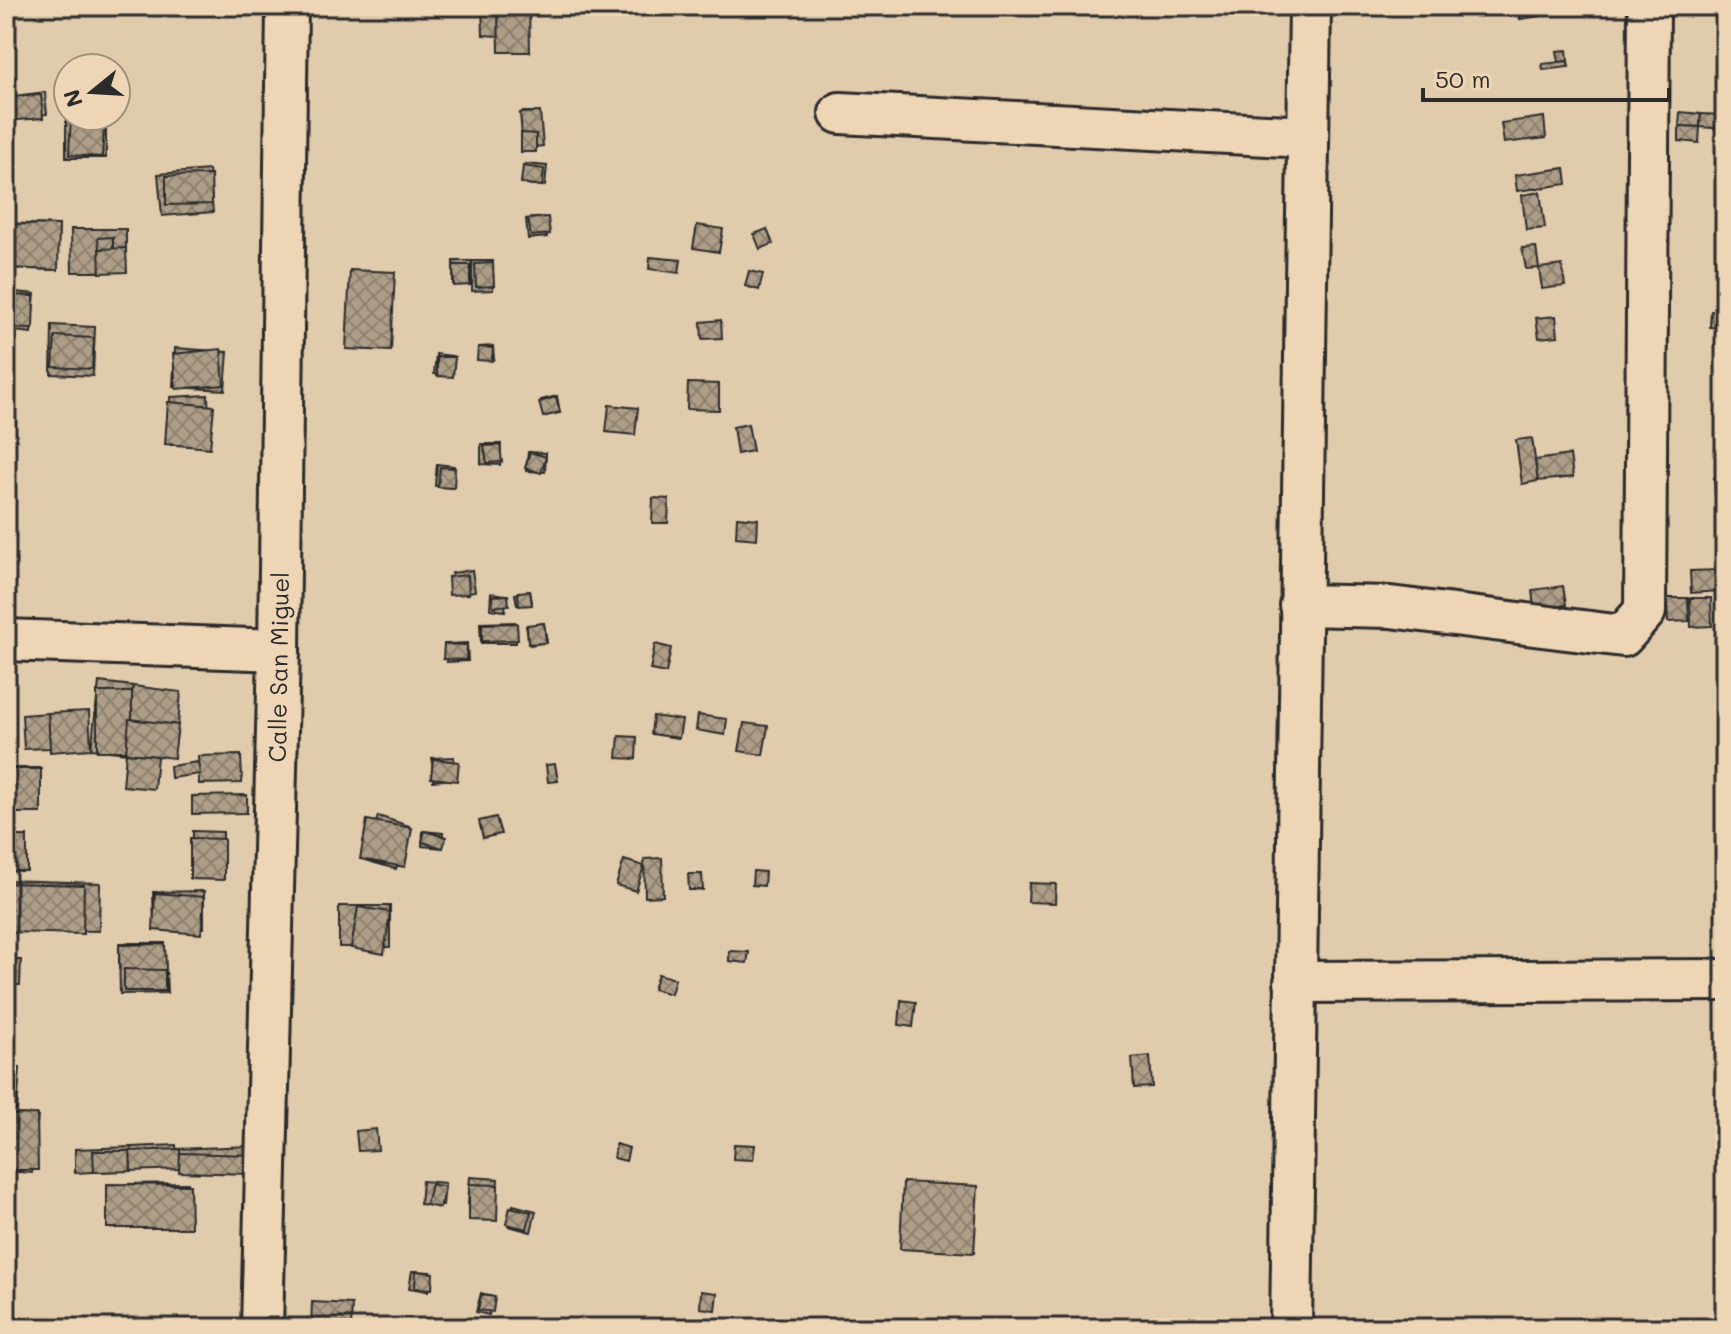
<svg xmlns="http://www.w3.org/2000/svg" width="1731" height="1334" viewBox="0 0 1731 1334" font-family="Mali,sans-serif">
<defs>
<pattern id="building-cross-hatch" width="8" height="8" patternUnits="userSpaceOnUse" patternTransform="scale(2)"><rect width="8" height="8" fill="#ae9e88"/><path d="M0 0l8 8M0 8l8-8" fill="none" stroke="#8e816f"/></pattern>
</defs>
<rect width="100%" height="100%" fill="#e1cbad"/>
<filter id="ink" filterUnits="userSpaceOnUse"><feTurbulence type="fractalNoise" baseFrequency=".0125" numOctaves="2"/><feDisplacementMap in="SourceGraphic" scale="16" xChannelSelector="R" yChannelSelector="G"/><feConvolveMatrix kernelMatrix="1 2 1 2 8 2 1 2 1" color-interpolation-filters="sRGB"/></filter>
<g filter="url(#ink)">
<!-- building -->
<g fill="url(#building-cross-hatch)" stroke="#2b2b2b" stroke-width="2">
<path d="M482,6H498L499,36L483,35Z"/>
<path d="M498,6H529L530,52H499Z"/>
<path d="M1519,6H1540L1541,16L1520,19Z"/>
<path d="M1567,50L1568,61L1559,62L1557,51Z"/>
<path d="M1568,61L1569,67L1543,70L1542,64Z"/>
<path d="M45,92L47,114L6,120V97Z"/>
<path d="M41,95L43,118L6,121V97Z"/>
<path d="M522,112H534L533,128H522Z"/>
<path d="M540,112L543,146L523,148L520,113Z"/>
<path d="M1680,112L1701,114L1700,127L1679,126Z"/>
<path d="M1701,114L1725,115V129L1700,127Z"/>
<rect x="66" y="116" width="40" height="42"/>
<path d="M71,116H105L102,157L69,155Z"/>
<path d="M1544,117L1546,138L1504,143L1501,123Z"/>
<path d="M1679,126L1700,127L1699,143L1679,141Z"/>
<path d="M521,133L536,134V152H521Z"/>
<path d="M1717,159H1725V173L1717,172Z"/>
<path d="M526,164L547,166L545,186L524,184Z"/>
<path d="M523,166L544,169L542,186L521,183Z"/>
<path d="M1565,168L1567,184L1517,191L1515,175Z"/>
<path d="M209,170L213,212L162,216L158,174Z"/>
<path d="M211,175L212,204L166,205V176Z"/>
<path d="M1540,192L1545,228L1526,230L1522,195Z"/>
<path d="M544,217L547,237L528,239L526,219Z"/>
<path d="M548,217L550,234L531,236L528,219Z"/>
<path d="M6,223L55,225L53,270L6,268Z"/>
<path d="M6,224L59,225L58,270L6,268Z"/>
<path d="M697,225L723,229L719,252L693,248Z"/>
<path d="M71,229H126V272H72Z"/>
<path d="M767,229L773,244L760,249L754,234Z"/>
<path d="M113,237V249H99L98,238Z"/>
<path d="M1536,247L1539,268L1526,269L1522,248Z"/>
<path d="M126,248L127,272L100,273L99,249Z"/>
<path d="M650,257L681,260L679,273L649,269Z"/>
<path d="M453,261H472L471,284H453Z"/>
<path d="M472,261H493V290L472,291Z"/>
<path d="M493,263L494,286L476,287L475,264Z"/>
<path d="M453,265H470V285L454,286Z"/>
<path d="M1562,265L1565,286L1542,289L1539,268Z"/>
<path d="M350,270L395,272L391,351L346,349Z"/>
<path d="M749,271L763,274L759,290L745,286Z"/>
<path d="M6,291L35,294L31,333L6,330Z"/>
<path d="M6,295L34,296L33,329L6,328Z"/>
<path d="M1711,311L1725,312V328L1710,327Z"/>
<path d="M1556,316L1558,336L1539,338L1536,318Z"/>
<path d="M721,320L722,338L702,339L701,322Z"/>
<path d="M52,325L95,327L93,376L51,374Z"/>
<path d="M55,336L94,338L92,369L53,367Z"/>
<path d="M493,346L494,359L480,360L479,347Z"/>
<path d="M478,347L493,348L492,361L477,360Z"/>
<path d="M175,348L228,352L225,390L173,387Z"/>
<path d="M221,349L224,385L176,389L173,354Z"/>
<path d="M436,354L453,356L450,376L434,374Z"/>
<path d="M437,357H455L453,377L437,376Z"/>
<path d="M688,383L719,384V410L687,409Z"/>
<path d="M208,395L210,444L171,445L170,397Z"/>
<path d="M557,396L560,413L544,416L541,400Z"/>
<path d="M556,397L560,412L543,417L539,402Z"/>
<path d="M168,402L214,406L210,448L165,444Z"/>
<path d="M609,405L638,408L635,435L606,432Z"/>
<path d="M748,424L753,451L737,454L733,427Z"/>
<path d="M1532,438L1538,481L1522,484L1516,440Z"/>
<path d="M481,444H501L500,465L481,464Z"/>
<path d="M500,445L502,462L487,463L484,446Z"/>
<path d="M528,452L546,453L545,472L526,471Z"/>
<path d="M530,452L546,457L541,473L525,468Z"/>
<path d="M1570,455L1573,477L1538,481L1535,460Z"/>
<path d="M437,464L454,466L451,488L435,486Z"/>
<path d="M440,467L455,468L454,488L438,487Z"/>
<path d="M1714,478H1725V496L1715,497Z"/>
<path d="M653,498L669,499L668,523H652Z"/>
<path d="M737,517L758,519L757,539L736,537Z"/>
<path d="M472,570L475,591L455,594L452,573Z"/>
<path d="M1720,570V591L1691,593L1690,571Z"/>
<path d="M468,575L469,594L449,595L448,577Z"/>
<path d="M1563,586L1566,605L1534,609L1532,590Z"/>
<path d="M530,591L532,602L517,605L515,594Z"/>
<path d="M530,591L532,605L519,606L518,592Z"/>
<path d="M491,593L506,595L505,611L490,609Z"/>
<path d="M508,595L509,605L493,607L492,596Z"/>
<path d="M1667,598H1688L1689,621L1668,622Z"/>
<path d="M1690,598H1711L1712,626L1691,627Z"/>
<path d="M1725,600V627H1720L1719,601Z"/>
<path d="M515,622L516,643H481L480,623Z"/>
<path d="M517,623L518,640L482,641V624Z"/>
<path d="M544,623L547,642L530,645L526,626Z"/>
<path d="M544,623L546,643L528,644L527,625Z"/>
<path d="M467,643L468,661L447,662V644Z"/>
<path d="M444,644L467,645L466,660L443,659Z"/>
<path d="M655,644L671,648L666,673L650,670Z"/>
<path d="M99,682L133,686L126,753L91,749Z"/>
<path d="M133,686L181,692L178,725L129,719Z"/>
<rect x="97" y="692" width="35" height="59"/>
<path d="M89,711L91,749L50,752L48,713Z"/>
<path d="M48,713L50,748L24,749L22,715Z"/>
<path d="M698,715L727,719L725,735L696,730Z"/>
<path d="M653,716L682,720L679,738L651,734Z"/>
<path d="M129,719L178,725L174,758L126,753Z"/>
<path d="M744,723L768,726L763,755L739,751Z"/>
<path d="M619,736L637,737L636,759L617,758Z"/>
<path d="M126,753L157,756L154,789L123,786Z"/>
<path d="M241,755L242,783L199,784L198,756Z"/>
<path d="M454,757L456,779L433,781L432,758Z"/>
<path d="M433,759L459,762L457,781L431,778Z"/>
<path d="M198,762L200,774L171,778L170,766Z"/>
<path d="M555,764L558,781L548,782L546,765Z"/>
<path d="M6,768H39L38,811L6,810Z"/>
<rect x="6" y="769" width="35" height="44"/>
<path d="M247,795V813L192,814V796Z"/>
<path d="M378,816L409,826L396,869L365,860Z"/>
<path d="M496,817L501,834L483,838L479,821Z"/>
<path d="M367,820L412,828L405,867L360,859Z"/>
<path d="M193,831L223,832V875H192Z"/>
<path d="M423,831L443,833L442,848L422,846Z"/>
<path d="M425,831L446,837L443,848L422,842Z"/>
<path d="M6,832H12L13,872H6Z"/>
<rect x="6" y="836" width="21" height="35"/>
<path d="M190,838L224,839V880L190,879Z"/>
<path d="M662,858L663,896L645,897L644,859Z"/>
<path d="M624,860L644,866L636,891L616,885Z"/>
<path d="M753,871L765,872L764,886L752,885Z"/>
<path d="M688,874H702L703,890H689Z"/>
<path d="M6,880L100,883L99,931L6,929Z"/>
<path d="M6,883L84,885L83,934L6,932Z"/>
<path d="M1029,883L1056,884L1055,903L1028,902Z"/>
<path d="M204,891V928H154L153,892Z"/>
<path d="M155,893L204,897L201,934L153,930Z"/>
<rect x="339" y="906" width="51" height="41"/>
<path d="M358,907L390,912L384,954L351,948Z"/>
<path d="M119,943H165V970L119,969Z"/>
<path d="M165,944L167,993L120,994L119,945Z"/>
<path d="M729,951L749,952L747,963L729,961Z"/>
<path d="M6,960H21L20,985H6Z"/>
<path d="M124,969L165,970V991H124Z"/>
<path d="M658,974L675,979L671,994L653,989Z"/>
<path d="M901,1000L916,1002L913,1027L899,1025Z"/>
<path d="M1150,1056L1152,1087L1134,1088L1132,1058Z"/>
<rect x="6" y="1066" width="9" height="16"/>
<path d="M6,1067L20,1068L17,1111L6,1110Z"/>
<path d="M6,1082H15L16,1109H6Z"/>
<path d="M6,1113L38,1116L32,1173L6,1171Z"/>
<path d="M37,1114L38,1170H6V1115Z"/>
<path d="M376,1129L378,1150L358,1151L356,1131Z"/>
<path d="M616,1144L629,1148L626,1161L614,1158Z"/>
<path d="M734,1144L755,1145L753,1160L733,1159Z"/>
<path d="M176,1145L177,1168L131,1170V1147Z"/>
<path d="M250,1146V1166L177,1168L176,1149Z"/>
<path d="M131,1147V1170L75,1173V1149Z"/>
<path d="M180,1149V1169L131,1171L130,1151Z"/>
<path d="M93,1151H130L131,1171L94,1172Z"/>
<path d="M180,1153L251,1155L250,1174L179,1172Z"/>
<path d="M470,1177L498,1179L496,1206L468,1204Z"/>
<path d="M422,1181L445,1183L443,1206L420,1204Z"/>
<path d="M903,1182L978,1186L974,1253L900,1249Z"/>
<path d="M188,1183V1225L126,1226L125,1184Z"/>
<path d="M107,1184L190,1185L191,1228H107Z"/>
<path d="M431,1184L445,1187L440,1208L426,1205Z"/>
<path d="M469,1184L498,1185L497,1221L469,1220Z"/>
<path d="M513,1205L536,1211L531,1232L508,1226Z"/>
<path d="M510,1207L531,1212L527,1229L506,1224Z"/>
<path d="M412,1271L430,1272L428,1291L409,1288Z"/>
<path d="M416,1271L433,1273L432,1289L415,1288Z"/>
<path d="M701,1291L717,1293L715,1310L700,1308Z"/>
<path d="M481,1293L493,1297L489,1315L476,1312Z"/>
<path d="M481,1295L495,1297L493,1312L478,1310Z"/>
<path d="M312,1302L352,1304L351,1328H311Z"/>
</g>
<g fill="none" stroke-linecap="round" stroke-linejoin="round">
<!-- minor casing -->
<g stroke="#2b2b2b" stroke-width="46">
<g id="minor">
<path d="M840,113L1307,137"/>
<path d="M1300,605L1390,607L1623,636L1645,611L1649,6"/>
<path d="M6,640L279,650"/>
<path d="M1295,982L1725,980"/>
<path d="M262,1328L279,650L287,6"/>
<path d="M1291,1328L1310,6"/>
</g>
</g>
<!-- minor -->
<use href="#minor" stroke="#edd5b5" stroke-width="40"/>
</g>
</g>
<g text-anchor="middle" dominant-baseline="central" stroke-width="6" stroke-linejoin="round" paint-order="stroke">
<!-- street labels -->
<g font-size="24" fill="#2b2b2b" stroke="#edd5b5">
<text transform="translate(278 667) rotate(-89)">Calle San Miguel</text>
</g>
</g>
<!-- margin -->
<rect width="1731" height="1334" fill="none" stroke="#edd5b5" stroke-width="32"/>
<rect x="16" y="16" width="1699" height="1302" fill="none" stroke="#2b2b2b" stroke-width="3" filter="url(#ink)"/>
<!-- north arrow -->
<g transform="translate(92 92) rotate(252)"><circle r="38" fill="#edd5b5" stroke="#9f917e" stroke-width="2"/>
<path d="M0-6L14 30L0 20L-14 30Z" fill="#2b2b2b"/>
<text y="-12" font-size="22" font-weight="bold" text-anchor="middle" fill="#2b2b2b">N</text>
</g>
<!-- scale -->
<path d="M1423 88v12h246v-12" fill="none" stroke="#2b2b2b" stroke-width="4"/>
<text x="1435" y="88" font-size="24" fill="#2b2b2b" stroke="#edd5b5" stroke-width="6" paint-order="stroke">50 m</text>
</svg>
